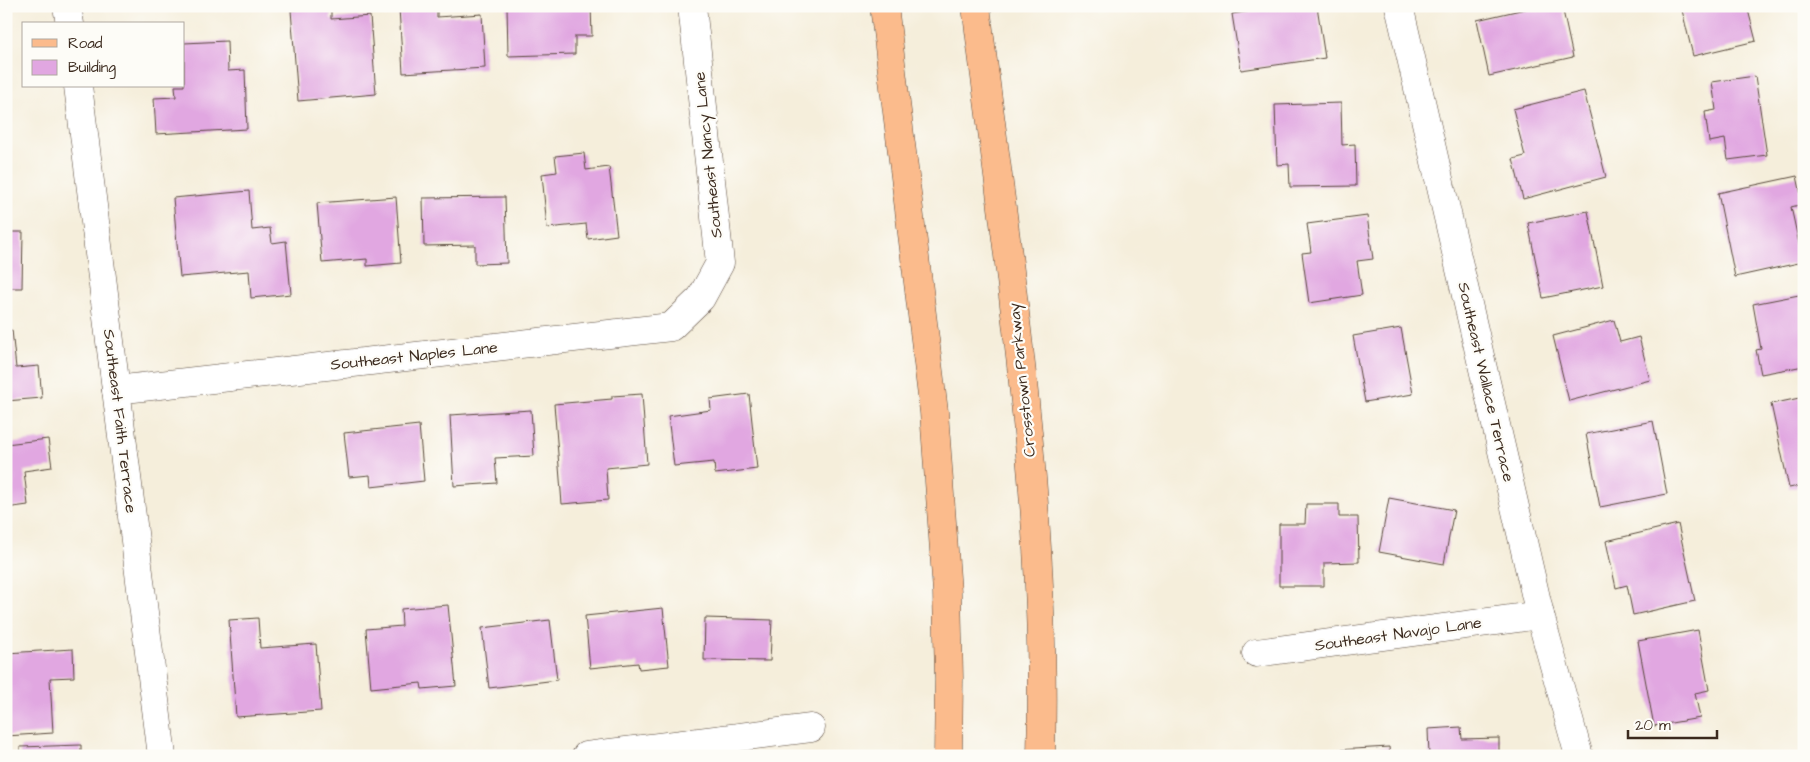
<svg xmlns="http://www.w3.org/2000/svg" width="1810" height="762" viewBox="0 0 1810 762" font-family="'Architects Daughter',sans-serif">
<rect width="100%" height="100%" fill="#fdfcf7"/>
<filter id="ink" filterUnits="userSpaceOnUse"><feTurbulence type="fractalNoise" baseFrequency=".02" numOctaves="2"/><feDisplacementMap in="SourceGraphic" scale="10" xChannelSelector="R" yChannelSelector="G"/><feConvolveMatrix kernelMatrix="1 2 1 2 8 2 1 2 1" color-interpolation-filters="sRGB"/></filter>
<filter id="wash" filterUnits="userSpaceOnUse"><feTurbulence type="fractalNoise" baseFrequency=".0096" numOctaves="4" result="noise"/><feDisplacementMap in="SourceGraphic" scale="20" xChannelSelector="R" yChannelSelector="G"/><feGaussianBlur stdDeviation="1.12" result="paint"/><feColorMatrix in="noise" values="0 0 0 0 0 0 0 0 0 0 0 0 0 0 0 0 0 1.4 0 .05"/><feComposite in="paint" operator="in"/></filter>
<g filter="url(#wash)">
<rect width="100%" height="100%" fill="#f5eedb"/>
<g id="blocks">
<!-- building -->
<g fill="#e1a7e1">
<path d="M437,6V17L482,14L485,68L403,73L399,8Z"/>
<path d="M507,6H591L592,36H575V54L508,56Z"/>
<path d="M1285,6H1317L1325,58L1241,70L1232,14Z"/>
<path d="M1538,6H1562L1573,57L1489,76L1477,20Z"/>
<path d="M1681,6H1747L1756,41L1693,56Z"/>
<path d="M331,7V19L370,16L376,94L298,101L291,10Z"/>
<path d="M227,41L228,71L245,70L247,129L156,134L154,98L176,97L175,86H184V43Z"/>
<path d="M1755,76L1767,155L1728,160L1725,139L1709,142L1705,112L1716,110L1712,82Z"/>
<path d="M1584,91L1606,177L1523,199L1513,159L1525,156L1513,109Z"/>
<path d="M1341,103L1342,145L1355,144L1356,186L1290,187L1289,164L1277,165L1275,105Z"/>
<path d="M584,153L586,170L609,167L617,235L588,239L586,224L547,228L542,174L557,172L555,156Z"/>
<path d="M1797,176L1803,204L1791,207L1803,262L1735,277L1718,193Z"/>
<path d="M249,191L252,230L270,228L272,243L286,241L291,294L251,298L249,271L180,277L173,198Z"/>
<path d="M396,197L401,263L367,266V259L322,263L317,203Z"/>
<path d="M505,197L507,263L475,264V245L424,246L423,198Z"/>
<path d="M1588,211L1603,286L1543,298L1528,223Z"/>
<path d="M1367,216L1373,259L1357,261L1362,295L1309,303L1302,253L1311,252L1307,224Z"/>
<path d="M6,232H23L22,288H6Z"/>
<path d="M1804,294V366L1761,374L1756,350L1761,349L1753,304Z"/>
<path d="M1614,320L1620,342L1639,337L1650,380L1569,401L1553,336Z"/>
<path d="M1401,328L1413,394L1365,402L1353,336Z"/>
<path d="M12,330L16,368L39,366L42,398L6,401V331Z"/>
<path d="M642,394L647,464L606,468L608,500L562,504L554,404L612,399V396Z"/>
<path d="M749,394L757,469L715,474L714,462L674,466L668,416L711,410L710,399Z"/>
<path d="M1804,397V485L1789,488L1771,404Z"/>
<path d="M531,410L534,456L495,458L497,483L454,486L450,415Z"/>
<path d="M1653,421L1667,494L1600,507L1586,434Z"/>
<path d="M419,425L424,481L371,487L370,475L349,477L344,433Z"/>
<path d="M48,439L52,467L24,471L28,505L6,508V444Z"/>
<path d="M1389,498L1454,510L1444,564L1379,552Z"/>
<path d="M1306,504H1339V517H1358L1359,562L1324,563V586H1279V524H1305Z"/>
<path d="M1678,524L1695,601L1633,615L1627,585L1616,588L1606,541Z"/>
<path d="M448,605L456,686L422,689L421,683L371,688L366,629L402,626L401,609Z"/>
<path d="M663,608L669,666L639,669L638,663L590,668L585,616Z"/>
<path d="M258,618L260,648L316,644L321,711L236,717L229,620Z"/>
<path d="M705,618L772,620L770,661L704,660Z"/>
<path d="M550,620L557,680L489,688L482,628Z"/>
<path d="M1698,630L1709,690L1695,693L1700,718L1654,726L1638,641Z"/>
<path d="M73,649L74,677L50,678L53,733L6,736V653Z"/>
<path d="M1461,727L1462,739L1499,738V756H1429L1428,729Z"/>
<path d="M81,745V756H20V747Z"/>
<path d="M1389,747L1390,756H1302V752Z"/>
</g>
</g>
</g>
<g filter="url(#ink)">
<use href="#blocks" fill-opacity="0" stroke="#57473a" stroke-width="1"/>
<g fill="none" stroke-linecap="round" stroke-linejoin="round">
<!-- minor casing -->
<g stroke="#57473a" stroke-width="29">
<g id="minor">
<path d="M67,6L70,24"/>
<path d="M1399,6L1540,615L1579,756"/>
<path d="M78,86L162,756"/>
<path d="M116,390L671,327L701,298L720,263L692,6"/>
<path d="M1256,653L1540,615"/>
<path d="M586,756L811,728"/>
</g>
</g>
<!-- major casing -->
<g stroke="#57473a" stroke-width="29">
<g id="major">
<path d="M884,6L934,412L947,592L949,679L948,756"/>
<path d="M976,6C1007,255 1048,504 1041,756"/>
</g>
</g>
<!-- minor -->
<use href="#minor" stroke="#fff" stroke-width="28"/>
<!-- major -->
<use href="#major" stroke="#fbbb8c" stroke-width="28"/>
</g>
</g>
<g text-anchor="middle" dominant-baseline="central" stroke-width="4.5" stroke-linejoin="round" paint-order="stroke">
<!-- street labels -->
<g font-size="16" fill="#3b2a1e" stroke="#fdfcf7">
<text transform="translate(708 155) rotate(-96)">Southeast Nancy Lane</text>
<text transform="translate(414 356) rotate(-6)">Southeast Naples Lane</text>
<text transform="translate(1022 380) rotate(-96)">Crosstown Parkway</text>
<text transform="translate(1486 382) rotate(77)">Southeast Wallace Terrace</text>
<text transform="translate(120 421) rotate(83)">Southeast Faith Terrace</text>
<text transform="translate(1398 634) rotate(-8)">Southeast Navajo Lane</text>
</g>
</g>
<!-- margin -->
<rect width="1810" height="762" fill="none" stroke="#fdfcf7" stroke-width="25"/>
<!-- legend -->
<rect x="22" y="22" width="162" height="65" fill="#fdfcf7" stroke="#afa8a0"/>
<rect x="32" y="39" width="25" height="8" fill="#fbbb8c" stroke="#afa8a0"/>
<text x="68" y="48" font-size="15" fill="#3b2a1e">Road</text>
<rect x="32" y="60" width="25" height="15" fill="#e1a7e1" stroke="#afa8a0"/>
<text x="68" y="72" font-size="15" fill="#3b2a1e">Building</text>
<!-- scale -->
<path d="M1628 730v8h89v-8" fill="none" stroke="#3b2a1e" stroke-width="2.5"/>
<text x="1635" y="730" font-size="15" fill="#3b2a1e" stroke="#fdfcf7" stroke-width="4" paint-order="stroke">20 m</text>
</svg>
